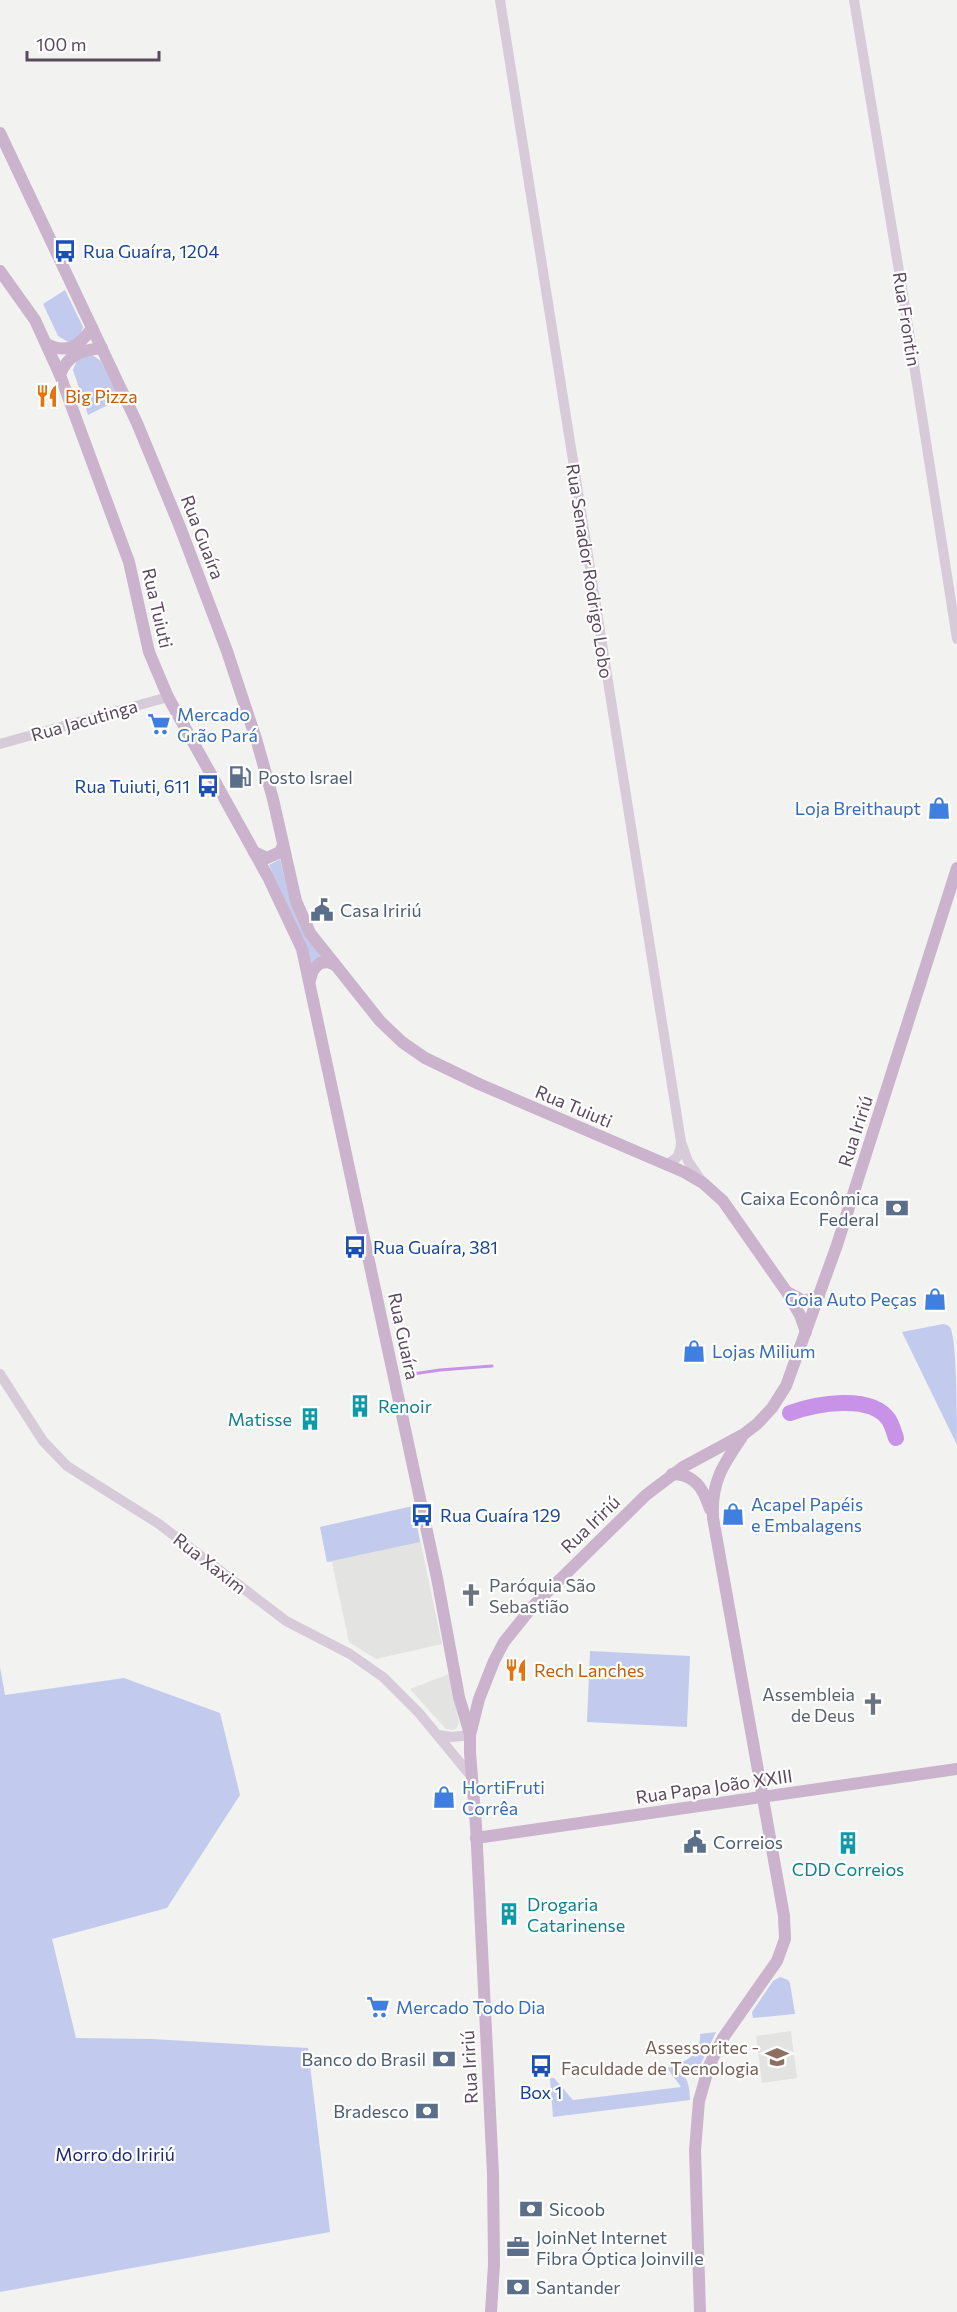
<svg xmlns="http://www.w3.org/2000/svg" width="957" height="2312" viewBox="0 0 957 2312" font-family="Commissioner,sans-serif">
<rect width="100%" height="100%" fill="#f2f3f0"/>
<!-- education -->
<g fill="#e3e4e2">
<path d="M413,1506L442,1644L376,1659L349,1642L332,1562H327L320,1527Z"/>
<path d="M449,1674L459,1723L456,1729L453,1730L446,1729L410,1689Z"/>
<path d="M791,2031L797,2078L762,2083L756,2036Z"/>
</g>
<!-- green -->
<g fill="#c2cbed">
<path d="M65,290L83,327L79,338L68,342L58,336L43,304Z"/>
<path d="M92,355L101,361L120,399L88,415L73,370L77,360Z"/>
<path d="M280,859L291,903L325,961L311,965L301,934L269,865Z"/>
<path d="M943,1324C947,1325 949,1325 951,1329C957,1347 957,1421 957,1445L902,1332Z"/>
<path d="M413,1506L420,1542L327,1562L320,1527Z"/>
<path d="M590,1651L690,1656L687,1727L587,1722Z"/>
<path d="M0,1667L5,1695L124,1678L220,1713L240,1795L167,1908L52,1939L76,2038L152,2039L308,2048L330,2232L0,2292Z"/>
<path d="M780,1977L788,1980L790,1983L795,2014L753,2018L752,2012L773,1981Z"/>
<path d="M716,2032L695,2076L682,2062C694,2057 701,2048 700,2034Z"/>
<path d="M672,2067C687,2073 690,2085 690,2100L553,2117L550,2078H554L573,2100L681,2087L667,2068Z"/>
</g>
<g fill="none" stroke-linecap="round" stroke-linejoin="round">
<!-- stream -->
<path stroke="#c792e7" stroke-width="3" d="M406,1375L440,1370L492,1366"/>
<!-- river -->
<path stroke="#c792e7" stroke-width="16" d="M790,1413C815,1404 871,1393 889,1420C892,1425 894,1432 896,1438"/>
<!-- tertiary -->
<g stroke="#d7cbd9" stroke-width="10">
<path d="M500,0L681,1142L688,1161L701,1180"/>
<path d="M854,0L904,301L957,639"/>
<path d="M0,744L168,697"/>
<path d="M665,1164C678,1160 680,1155 681,1142"/>
<path d="M0,1374L43,1441L67,1466L159,1524L286,1621L350,1654L383,1677L419,1713L471,1776"/>
<path d="M438,1735L452,1737L470,1735"/>
</g>
<!-- primary -->
<g stroke="#cbb2cd" stroke-width="12">
<path d="M0,133L137,423L180,527L227,651L257,742L273,799L296,901L310,933L380,1021L402,1042L425,1058L479,1084L684,1172L703,1183L723,1201L786,1291L800,1315L806,1332"/>
<path d="M0,271L35,320L60,375L129,562L149,652L168,697L268,877L302,949L437,1578L459,1697L470,1734"/>
<path d="M47,344C68,355 80,345 92,328"/>
<path d="M60,375C67,355 82,350 102,348"/>
<path d="M254,852L267,858L280,852L283,845"/>
<path d="M310,980L313,970L320,963L328,962L335,965"/>
<path d="M787,1292L804,1301L819,1296"/>
<path d="M672,1474C695,1474 703,1488 710,1509"/>
<path d="M476,1838L957,1769"/>
<path d="M491,2312L494,2264L493,2174L476,1826L470,1753V1735L479,1699L494,1661L504,1642L533,1606L646,1495L683,1467L744,1434L757,1424L772,1408L786,1386L837,1245L957,868"/>
<path d="M700,2312L695,2150L699,2101L709,2066L723,2038L777,1961L785,1939L784,1916L713,1518C711,1483 722,1466 742,1437"/>
</g>
</g>
<!-- icons -->
<defs>
<g id="bus-bare" transform="scale(1.8)"><path d="M-5-6H5V4H4V6H2V4H-2V6H-4V4H-5ZM-3.5-4V0h7V-4ZM-3.5 1.2v1.5H-2V1.2ZM2 1.2v1.5H3.5V1.2Z" fill="#1a4fb4" stroke="#fff" stroke-width="2.5" paint-order="stroke"/></g>
<g id="restaurant-bare" transform="scale(1.8)"><path d="M-5-6h1v4h1v-4h1v4h1v-4h1v5L-1.5 .5V6h-2V.5L-5-1ZM5-6V6H3V1.5H1.5Q1.5-4 5-6Z" fill="#e8710a" stroke="#fff" stroke-width="2.5" paint-order="stroke"/></g>
<g id="supermarket-bare" transform="scale(1.8)"><path d="M-6-5.5h2.5l.6 2H6L4.5 2H-2.5L-4.4-4H-6ZM-1.5 3.2a1.3 1.3 0 1 0 .1 0ZM3 3.2a1.3 1.3 0 1 0 .1 0Z" fill="#3f7fe0" stroke="#fff" stroke-width="2.5" paint-order="stroke"/></g>
<g id="fuel-bare" transform="scale(1.8)"><path d="M-5.5-6h7V0h2V4h1.3V-2.5L3-4.5l.8-.8L6-3V5H2.5V1h-1V6h-7ZM-4.2-4.7v3.2H.2V-4.7Z" fill="#5c6f8a" stroke="#fff" stroke-width="2.5" paint-order="stroke"/></g>
<g id="shop-bare" transform="scale(1.8)"><path d="M-5-2.5h2.3a2.7 3.5 0 0 1 5.4 0H5L5.5 6h-11ZM-1.5-2.5h3a1.5 2.3 0 0 0-3 0Z" fill="#3f7fe0" stroke="#fff" stroke-width="2.5" paint-order="stroke"/></g>
<g id="civic-bare" transform="scale(1.8)"><path d="M-.6-6.5H3V-4.5H.6V-3L4-1V1h2V6H-6V1h2V-1L-.6-3ZM-1.2 2.5V6h2.4V2.5Z" fill="#5c6f8a" stroke="#fff" stroke-width="2.5" paint-order="stroke"/></g>
<g id="bank-bare" transform="scale(1.8)"><path d="M-6-4H6V4H-6ZM0-2.3a2.3 2.3 0 1 0 0 4.6a2.3 2.3 0 1 0 0-4.6Z" fill="#5c6f8a" stroke="#fff" stroke-width="2.5" paint-order="stroke"/></g>
<g id="building-bare" transform="scale(1.8)"><path d="M-4-6H4V6H1V3H-1V6H-4ZM-2.5-4.3h1.7v1.8h-1.7ZM.8-4.3h1.7v1.8H.8ZM-2.5-1h1.7V.8h-1.7ZM.8-1h1.7V.8H.8Z" fill="#0f9aa8" stroke="#fff" stroke-width="2.5" paint-order="stroke"/></g>
<g id="church-bare" transform="scale(1.8)"><path d="M-1.2-6h2.4v3.5h3.3v2.4h-3.3V6h-2.4V-.1h-3.3v-2.4h3.3Z" fill="#6b7280" stroke="#fff" stroke-width="2.5" paint-order="stroke"/></g>
<g id="school-bare" transform="scale(1.8)"><path d="M0-5L7-2L0 1L-7-2ZM-4 1L0 2.5L4 1V4Q0 6-4 4Z" fill="#8d6e63" stroke="#fff" stroke-width="2.5" paint-order="stroke"/></g>
<g id="office-bare" transform="scale(1.8)"><path d="M-6-3h4V-5.5h4V-3h4V5H-6ZM-1-4.5V-3h2v-1.5ZM-6 0V1H6V0Z" fill="#5c6f8a" stroke="#fff" stroke-width="2.5" paint-order="stroke"/></g>
</defs>
<g fill-rule="evenodd">
<use href="#bus-bare" x="65" y="251"/>
<use href="#restaurant-bare" x="47" y="396"/>
<use href="#supermarket-bare" x="159" y="724"/>
<use href="#fuel-bare" x="240" y="777"/>
<use href="#bus-bare" x="208" y="786"/>
<use href="#shop-bare" x="939" y="808"/>
<use href="#civic-bare" x="322" y="910"/>
<use href="#bank-bare" x="897" y="1208"/>
<use href="#bus-bare" x="355" y="1247"/>
<use href="#shop-bare" x="935" y="1299"/>
<use href="#shop-bare" x="694" y="1351"/>
<use href="#building-bare" x="360" y="1406"/>
<use href="#building-bare" x="310" y="1419"/>
<use href="#shop-bare" x="733" y="1514"/>
<use href="#bus-bare" x="422" y="1515"/>
<use href="#church-bare" x="471" y="1595"/>
<use href="#restaurant-bare" x="516" y="1670"/>
<use href="#church-bare" x="873" y="1704"/>
<use href="#shop-bare" x="444" y="1797"/>
<use href="#civic-bare" x="695" y="1842"/>
<use href="#building-bare" x="848" y="1843"/>
<use href="#building-bare" x="509" y="1914"/>
<use href="#supermarket-bare" x="378" y="2007"/>
<use href="#school-bare" x="777" y="2057"/>
<use href="#bank-bare" x="444" y="2059"/>
<use href="#bus-bare" x="541" y="2066"/>
<use href="#bank-bare" x="427" y="2111"/>
<use href="#bank-bare" x="531" y="2209"/>
<use href="#office-bare" x="518" y="2247"/>
<use href="#bank-bare" x="518" y="2287"/>
</g>
<g text-anchor="middle" dominant-baseline="central" stroke-width="4.5" stroke-linejoin="round" paint-order="stroke">
<!-- transit labels -->
<g font-size="18" fill="#164399" stroke="#fff" text-anchor="start">
<text x="83" y="251">Rua Guaíra, 1204</text>
<text x="190" y="786" text-anchor="end">Rua Tuiuti, 611</text>
<text x="373" y="1247">Rua Guaíra, 381</text>
<text x="440" y="1515">Rua Guaíra 129</text>
<text x="541" y="2092" text-anchor="middle">Box 1</text>
</g>
<!-- street labels -->
<g font-size="18" fill="#5b495d" stroke="#fff">
<text transform="translate(907 319) rotate(81)">Rua Frontin</text>
<text transform="translate(203 537) rotate(69)">Rua Guaíra</text>
<text transform="translate(590 571) rotate(81)">Rua Senador Rodrigo Lobo</text>
<text transform="translate(158 608) rotate(77)">Rua Tuiuti</text>
<text transform="translate(84 720) rotate(-16)">Rua Jacutinga</text>
<text transform="translate(574 1106) rotate(23)">Rua Tuiuti</text>
<text transform="translate(855 1131) rotate(-72)">Rua Iririú</text>
<text transform="translate(404 1336) rotate(78)">Rua Guaíra</text>
<text transform="translate(590 1524) rotate(-44)">Rua Iririú</text>
<text transform="translate(210 1563) rotate(38)">Rua Xaxim</text>
<text transform="translate(714 1786) rotate(-8)">Rua Papa João XXIII</text>
<text transform="translate(469 2067) rotate(-93)">Rua Iririú</text>
</g>
<!-- food labels -->
<g font-size="18" fill="#c56008" stroke="#fff" text-anchor="start">
<text x="65" y="396">Big Pizza</text>
<text x="534" y="1670">Rech Lanches</text>
</g>
<!-- shop labels -->
<g font-size="18" fill="#366cbe" stroke="#fff" text-anchor="start">
<text x="177" y="714">Mercado<tspan x="177" dy="21">Grão Pará</tspan></text>
<text x="921" y="808" text-anchor="end">Loja Breithaupt</text>
<text x="917" y="1299" text-anchor="end">Goia Auto Peças</text>
<text x="712" y="1351">Lojas Milium</text>
<text x="751" y="1504">Acapel Papéis<tspan x="751" dy="21">e Embalagens</tspan></text>
<text x="462" y="1787">HortiFruti<tspan x="462" dy="21">Corrêa</tspan></text>
<text x="396" y="2007">Mercado Todo Dia</text>
</g>
<!-- service labels -->
<g font-size="18" fill="#4e5e75" stroke="#fff" text-anchor="start">
<text x="258" y="777">Posto Israel</text>
<text x="340" y="910">Casa Iririú</text>
<text x="879" y="1198" text-anchor="end">Caixa Econômica<tspan x="879" dy="21">Federal</tspan></text>
<text x="713" y="1842">Correios</text>
<text x="426" y="2059" text-anchor="end">Banco do Brasil</text>
<text x="409" y="2111" text-anchor="end">Bradesco</text>
<text x="549" y="2209">Sicoob</text>
<text x="536" y="2237">JoinNet Internet<tspan x="536" dy="21">Fibra Óptica Joinville</tspan></text>
<text x="536" y="2287">Santander</text>
</g>
<!-- culture labels -->
<g font-size="18" fill="#0d838f" stroke="#fff" text-anchor="start">
<text x="378" y="1406">Renoir</text>
<text x="292" y="1419" text-anchor="end">Matisse</text>
<text x="848" y="1869" text-anchor="middle">CDD Correios</text>
<text x="527" y="1904">Drogaria<tspan x="527" dy="21">Catarinense</tspan></text>
</g>
<!-- worship labels -->
<g font-size="18" fill="#5b616d" stroke="#fff" text-anchor="start">
<text x="489" y="1585">Paróquia São<tspan x="489" dy="21">Sebastião</tspan></text>
<text x="855" y="1694" text-anchor="end">Assembleia<tspan x="855" dy="21">de Deus</tspan></text>
</g>
<!-- education labels -->
<g font-size="18" fill="#785e54" stroke="#fff" text-anchor="end">
<text x="759" y="2047">Assessoritec -<tspan x="759" dy="21">Faculdade de Tecnologia</tspan></text>
</g>
<!-- park labels -->
<g font-size="18" fill="#1d267b" stroke="#fff">
<text x="115" y="2154">Morro do Iririú</text>
</g>
</g>
<!-- scale -->
<path d="M27 51v9h132v-9" fill="none" stroke="#5b495d" stroke-width="3"/>
<text x="36" y="51" font-size="18" fill="#5b495d" stroke="#ffffff" stroke-width="4.5" paint-order="stroke">100 m</text>
</svg>
